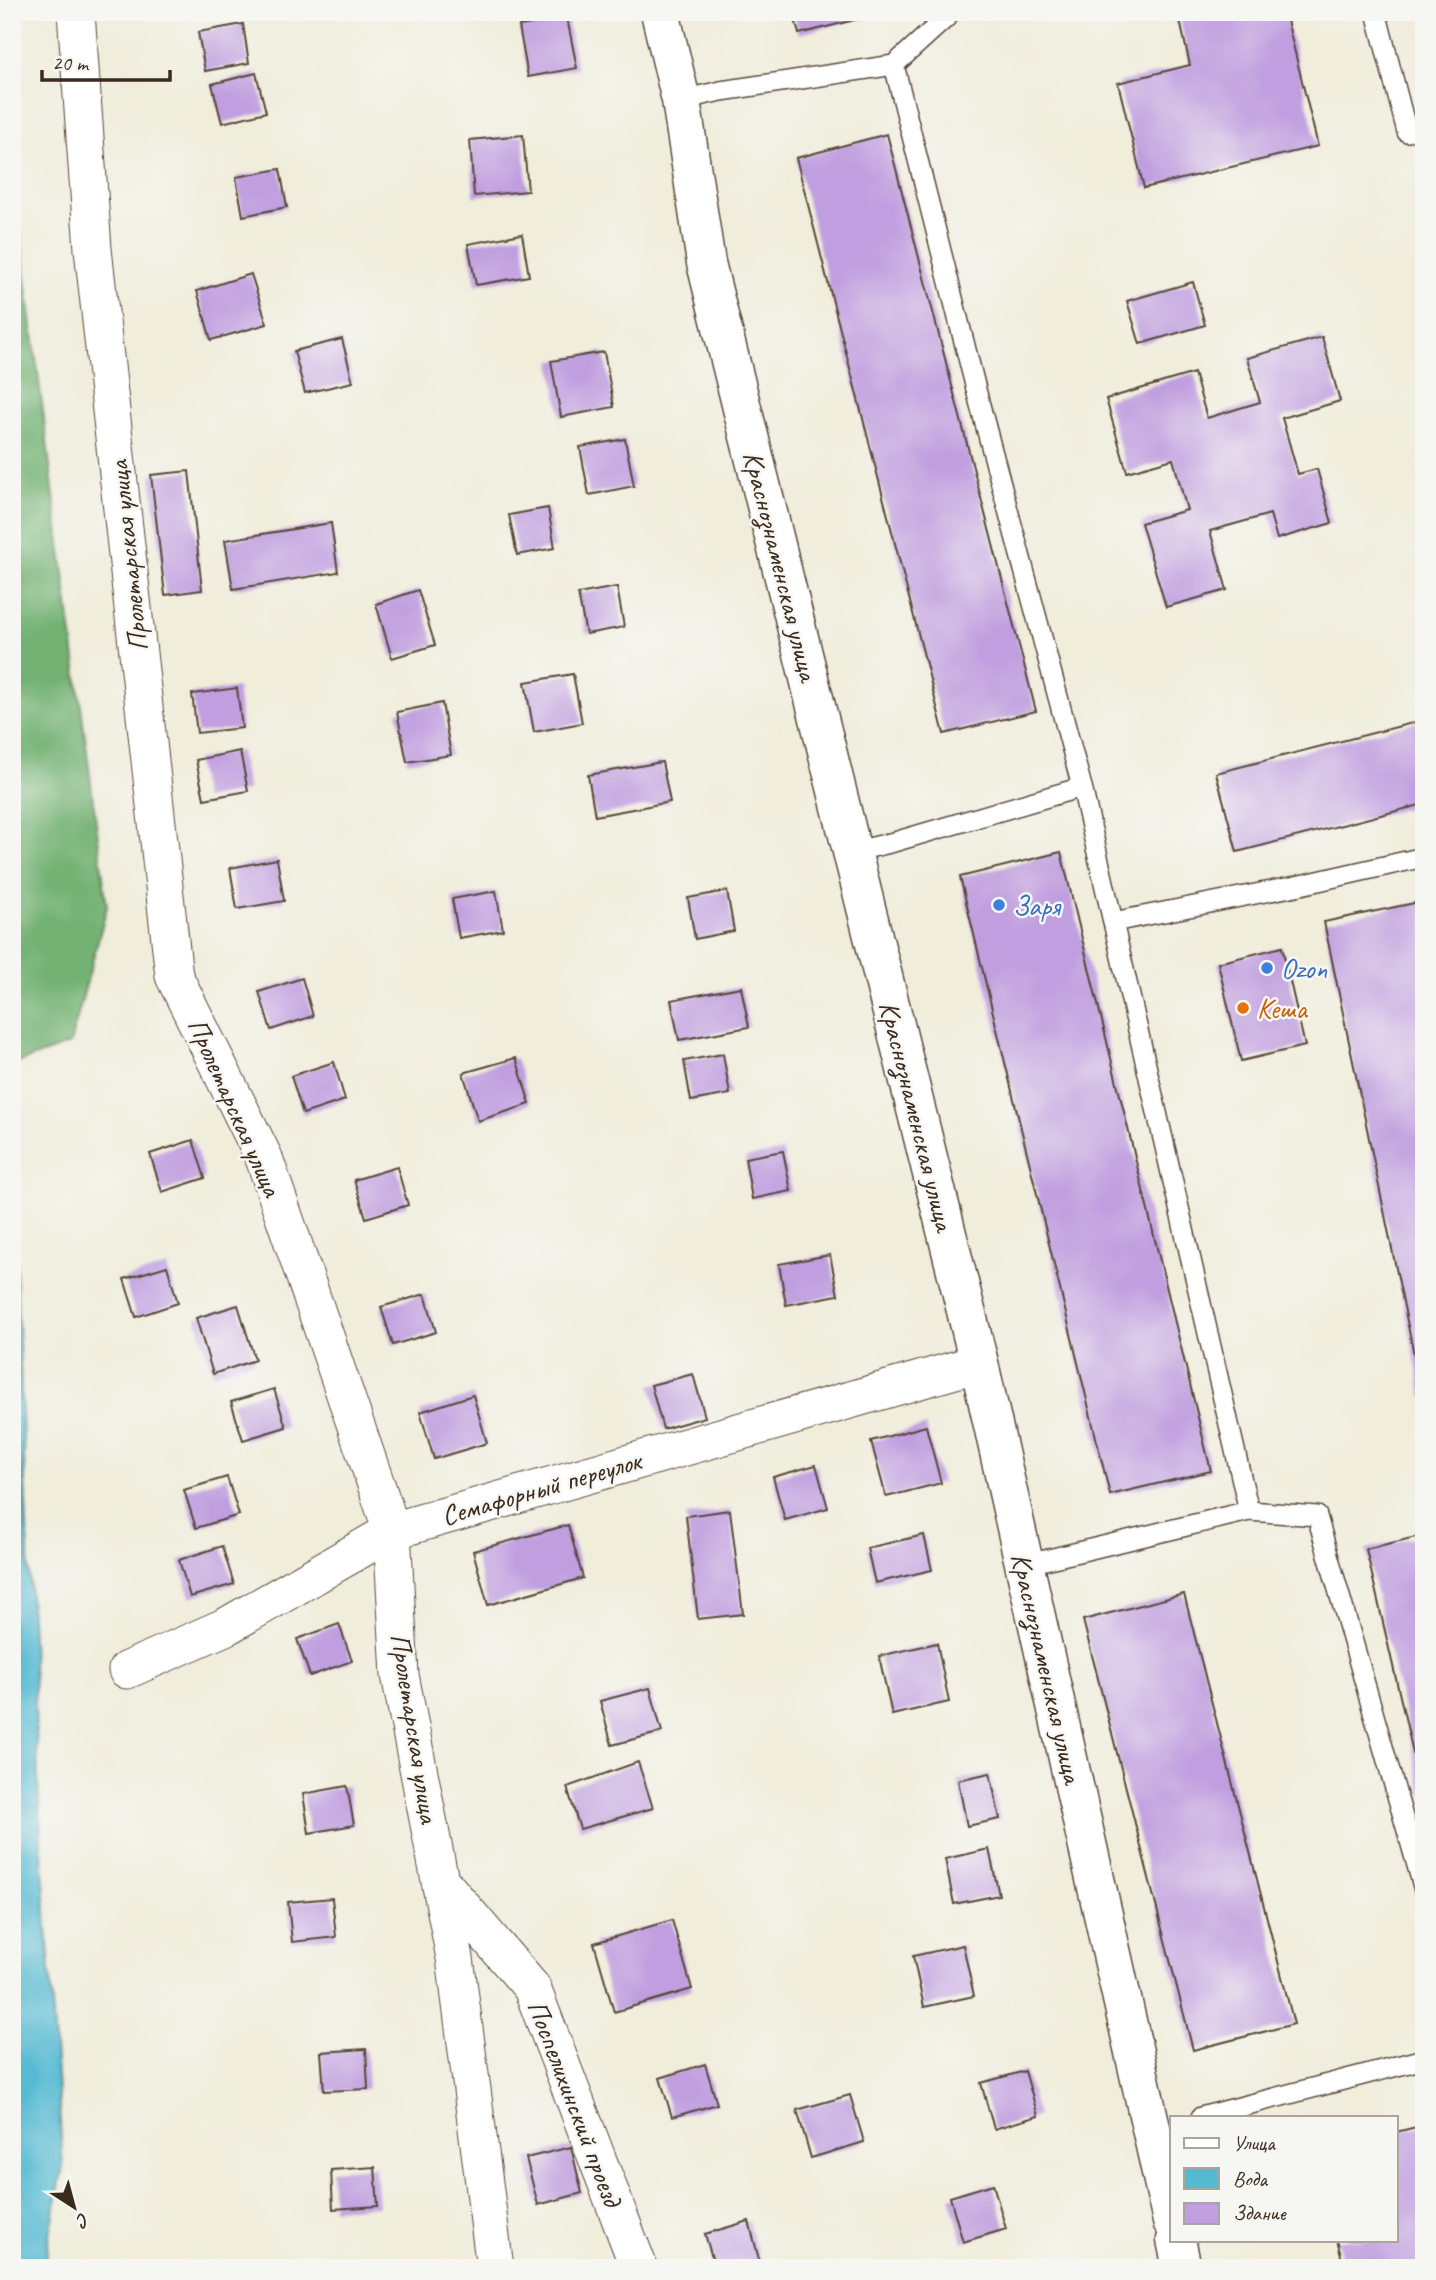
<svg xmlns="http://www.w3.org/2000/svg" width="1436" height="2280" viewBox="0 0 1436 2280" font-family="Caveat,sans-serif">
<rect width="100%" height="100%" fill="#f6f6f2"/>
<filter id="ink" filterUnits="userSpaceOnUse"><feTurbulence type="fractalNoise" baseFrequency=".0143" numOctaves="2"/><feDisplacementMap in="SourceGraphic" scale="14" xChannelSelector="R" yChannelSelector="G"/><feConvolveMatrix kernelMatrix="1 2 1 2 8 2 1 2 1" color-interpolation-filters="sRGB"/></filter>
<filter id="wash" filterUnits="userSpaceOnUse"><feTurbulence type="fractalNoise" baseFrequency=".00686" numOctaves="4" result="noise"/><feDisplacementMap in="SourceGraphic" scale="28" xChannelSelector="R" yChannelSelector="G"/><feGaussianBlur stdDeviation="1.57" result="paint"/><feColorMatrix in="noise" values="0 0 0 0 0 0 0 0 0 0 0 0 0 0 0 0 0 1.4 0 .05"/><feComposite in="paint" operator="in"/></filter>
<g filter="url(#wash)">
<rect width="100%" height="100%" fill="#f0eddb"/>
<!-- forest -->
<path fill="#73b273" stroke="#576e48" stroke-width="2" d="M12,171L107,907L70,1044L12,1065Z"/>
<!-- water -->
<path fill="#54bad2" stroke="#487278" stroke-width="2" d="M12,1185L40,1821L63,2166L44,2268H12Z"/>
<g id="blocks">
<!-- building -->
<g fill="#c09edf">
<path d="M793,12H881L882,13L799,34Z"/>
<path d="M1178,12H1285L1318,146L1144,188L1118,83L1190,65Z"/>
<path d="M567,18L577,68L528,77L519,26Z"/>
<path d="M243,24L249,63L205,71L198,32Z"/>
<path d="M256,73L266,112L222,123L212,84Z"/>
<path d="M887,134L1036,711L944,734L796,158Z"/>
<path d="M523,135L528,191L474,196L470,140Z"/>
<path d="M280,169L287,207L243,216L236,177Z"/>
<path d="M522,234L529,276L476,285L468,244Z"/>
<path d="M251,274L267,324L211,340L197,291Z"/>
<path d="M1193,282L1205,325L1140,344L1127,301Z"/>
<path d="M1322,337L1340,401L1282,418L1298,474L1317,469L1332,523L1277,539L1270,514L1210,531L1227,590L1166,607L1141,523L1187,510L1173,459L1127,472L1106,399L1194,373L1207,418L1260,402L1247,358Z"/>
<path d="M342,339L353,382L305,393L294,351Z"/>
<path d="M604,352L614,407L561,417L551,361Z"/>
<path d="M625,439L634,486L589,495L580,447Z"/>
<path d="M189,471L202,590L165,595L151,475Z"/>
<path d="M548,508L555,548L517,555L509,515Z"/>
<path d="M331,523L338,572L233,589L225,540Z"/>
<path d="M617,587L624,627L586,634L578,594Z"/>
<path d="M418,590L435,645L392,658L376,604Z"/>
<path d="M573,674L582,723L534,732L525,682Z"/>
<path d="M237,688L242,728L197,733L192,694Z"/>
<path d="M442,703L451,755L407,762L397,712Z"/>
<path d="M1424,720V804L1237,852L1216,773Z"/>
<path d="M240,751L248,791L204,799L196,760Z"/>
<path d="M662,762L670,802L595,816L588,775Z"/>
<path d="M1061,852L1211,1471L1110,1495L960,877Z"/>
<path d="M277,859L284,901L237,909L230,868Z"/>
<path d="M496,891L503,930L459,938L452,899Z"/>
<path d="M727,891L734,931L695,939L688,898Z"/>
<path d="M1424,901V1398H1423L1324,922Z"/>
<path d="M1282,947L1305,1046L1241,1061L1218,963Z"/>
<path d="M302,978L313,1016L271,1030L259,992Z"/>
<path d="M741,987L749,1027L679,1040L671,1000Z"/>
<path d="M723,1054L730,1094L691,1101L684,1061Z"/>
<path d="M516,1058L530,1104L478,1121L463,1073Z"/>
<path d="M334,1062L345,1100L303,1114L291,1076Z"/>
<path d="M193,1140L205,1178L162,1192L150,1154Z"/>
<path d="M783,1151L791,1191L752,1199L745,1158Z"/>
<path d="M397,1167L408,1205L366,1218L354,1180Z"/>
<path d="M830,1255L838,1295L786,1305L779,1264Z"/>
<path d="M167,1266L178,1303L136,1317L124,1279Z"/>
<path d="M425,1294L436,1332L393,1345L381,1307Z"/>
<path d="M238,1305L255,1360L213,1374L196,1318Z"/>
<path d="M693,1374L705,1417L663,1429L651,1385Z"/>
<path d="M274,1389L286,1427L243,1440L231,1402Z"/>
<path d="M473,1395L487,1443L434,1459L420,1412Z"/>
<path d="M926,1426L941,1483L886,1497L871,1441Z"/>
<path d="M816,1465L828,1508L785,1520L773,1477Z"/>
<path d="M227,1477L239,1515L196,1528L184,1490Z"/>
<path d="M730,1510L743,1614L698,1619L686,1516Z"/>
<path d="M568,1525L583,1578L488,1605L473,1551Z"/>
<path d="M924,1535L932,1570L875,1583L867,1548Z"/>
<path d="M1424,1535V1796H1423L1366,1549Z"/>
<path d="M222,1546L234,1584L190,1597L179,1560Z"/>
<path d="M1184,1594L1294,2024L1193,2050L1083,1620Z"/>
<path d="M339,1624L352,1661L310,1676L297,1639Z"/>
<path d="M937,1643L949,1702L892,1715L879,1656Z"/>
<path d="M650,1688L662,1732L612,1745L600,1701Z"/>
<path d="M638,1762L653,1808L580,1829L567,1787Z"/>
<path d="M990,1773L1000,1819L967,1826L958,1780Z"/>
<path d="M347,1786L354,1825L309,1833L303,1794Z"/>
<path d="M989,1849L999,1895L954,1904L945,1859Z"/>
<path d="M332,1898L336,1937L292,1942L288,1902Z"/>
<path d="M672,1920L692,1989L614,2012L594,1943Z"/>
<path d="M963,1945L974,1996L924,2007L913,1956Z"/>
<path d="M366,2049L368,2089L324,2091L321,2052Z"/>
<path d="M705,2064L717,2104L672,2117L660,2078Z"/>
<path d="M1025,2071L1038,2116L994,2129L981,2083Z"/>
<path d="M850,2095L864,2142L811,2158L797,2110Z"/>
<path d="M1424,2125V2268H1344L1337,2240H1396V2132Z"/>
<path d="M571,2147L582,2193L538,2205L526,2158Z"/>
<path d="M375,2167L378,2206L333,2209L331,2170Z"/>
<path d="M993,2184L1006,2229L963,2242L950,2197Z"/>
<path d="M749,2221L761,2267L715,2268L705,2234Z"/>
<path d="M1067,2260L1070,2268H1043L1042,2267Z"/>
</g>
</g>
</g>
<g filter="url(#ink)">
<use href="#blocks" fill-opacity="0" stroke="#56473a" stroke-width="2"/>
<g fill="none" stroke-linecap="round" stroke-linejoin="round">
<!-- service casing -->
<g stroke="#56473a" stroke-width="22">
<g id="service">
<path d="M1376,12L1407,132"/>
<path d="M894,65L980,405L1082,787L1113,922"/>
<path d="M681,100L721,91L894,65L948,16L947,12"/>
<path d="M852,852L894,842L1082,787"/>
<path d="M1249,1511L1317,1516L1424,1890"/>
<path d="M1024,1565L1249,1511L1113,922L1296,886L1424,857"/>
<path d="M1201,2117L1424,2059"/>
</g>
</g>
<!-- minor casing -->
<g stroke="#56473a" stroke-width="39">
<g id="minor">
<path d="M76,12L93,249L174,976L264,1158L392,1531L400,1675L455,1958L495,2268"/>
<path d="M127,1670L227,1626L392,1531L979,1363"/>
<path d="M443,1884L532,1988L639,2268"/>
</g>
</g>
<!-- tertiary casing -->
<g stroke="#56473a" stroke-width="41">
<g id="tertiary">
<path d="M660,12L681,100L706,263L979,1363L1172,2221"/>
<path d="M1176,2240L1182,2268"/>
</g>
</g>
<!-- service -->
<use href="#service" stroke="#fff" stroke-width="19"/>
<!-- minor -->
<use href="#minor" stroke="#fff" stroke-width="37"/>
<!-- tertiary -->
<use href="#tertiary" stroke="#fff" stroke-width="38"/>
</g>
</g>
<!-- markers -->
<g fill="#3f7fe0" stroke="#f6f6f2" stroke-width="2.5">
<circle cx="999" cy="905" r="7"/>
<circle cx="1267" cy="968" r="7"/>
</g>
<circle fill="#e8710a" stroke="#f6f6f2" stroke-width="2.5" cx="1243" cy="1008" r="7"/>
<g text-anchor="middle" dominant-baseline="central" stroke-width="5" stroke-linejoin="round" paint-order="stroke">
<!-- street labels -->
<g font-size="28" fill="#3b2a1e" stroke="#f6f6f2">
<text transform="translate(128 556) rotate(-96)">Пролетарская улица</text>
<text transform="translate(781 566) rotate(76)">Краснознаменская улица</text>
<text transform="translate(235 1107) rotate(66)">Пролетарская улица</text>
<text transform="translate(917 1116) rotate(76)">Краснознаменская улица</text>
<text transform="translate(541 1488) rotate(-16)">Семафорный переулок</text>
<text transform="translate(1047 1668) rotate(77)">Краснознаменская улица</text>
<text transform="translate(415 1728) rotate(81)">Пролетарская улица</text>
<text transform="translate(575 2103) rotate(69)">Поспелихинский проезд</text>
</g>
<!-- shop labels -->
<g font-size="28" fill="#366cbe" stroke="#f6f6f2" text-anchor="start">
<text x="1013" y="905">Заря</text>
<text x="1281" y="968">Ozon</text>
</g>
<!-- food labels -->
<g font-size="28" fill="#c56008" stroke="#f6f6f2" text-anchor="start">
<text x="1257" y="1008">Кеша</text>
</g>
</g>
<!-- margin -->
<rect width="1436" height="2280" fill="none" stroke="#f6f6f2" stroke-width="42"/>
<!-- legend -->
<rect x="1170" y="2116" width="228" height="126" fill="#f6f6f2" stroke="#aba49d" stroke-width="2"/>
<rect x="1184" y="2138" width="35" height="10" fill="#ffffff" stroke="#aba49d" stroke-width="2"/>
<text x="1233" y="2150" font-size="21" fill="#3b2a1e">Улица</text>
<rect x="1184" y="2168" width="35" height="21" fill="#54bad2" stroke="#aba49d" stroke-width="2"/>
<text x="1233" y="2186" font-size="21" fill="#3b2a1e">Вода</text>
<rect x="1184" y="2203" width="35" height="21" fill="#c09edf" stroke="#aba49d" stroke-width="2"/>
<text x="1233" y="2220" font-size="21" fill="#3b2a1e">Здание</text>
<!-- north arrow -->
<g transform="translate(74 2207) rotate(144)" stroke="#f6f6f2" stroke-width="5" paint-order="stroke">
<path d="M0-5L12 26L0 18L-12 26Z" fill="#3b2a1e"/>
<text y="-10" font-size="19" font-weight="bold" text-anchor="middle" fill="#3b2a1e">С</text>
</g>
<!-- scale -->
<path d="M42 70v10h128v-10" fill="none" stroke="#3b2a1e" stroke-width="3.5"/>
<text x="52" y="70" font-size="21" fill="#3b2a1e" stroke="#f6f6f2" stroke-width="5" paint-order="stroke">20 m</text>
</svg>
